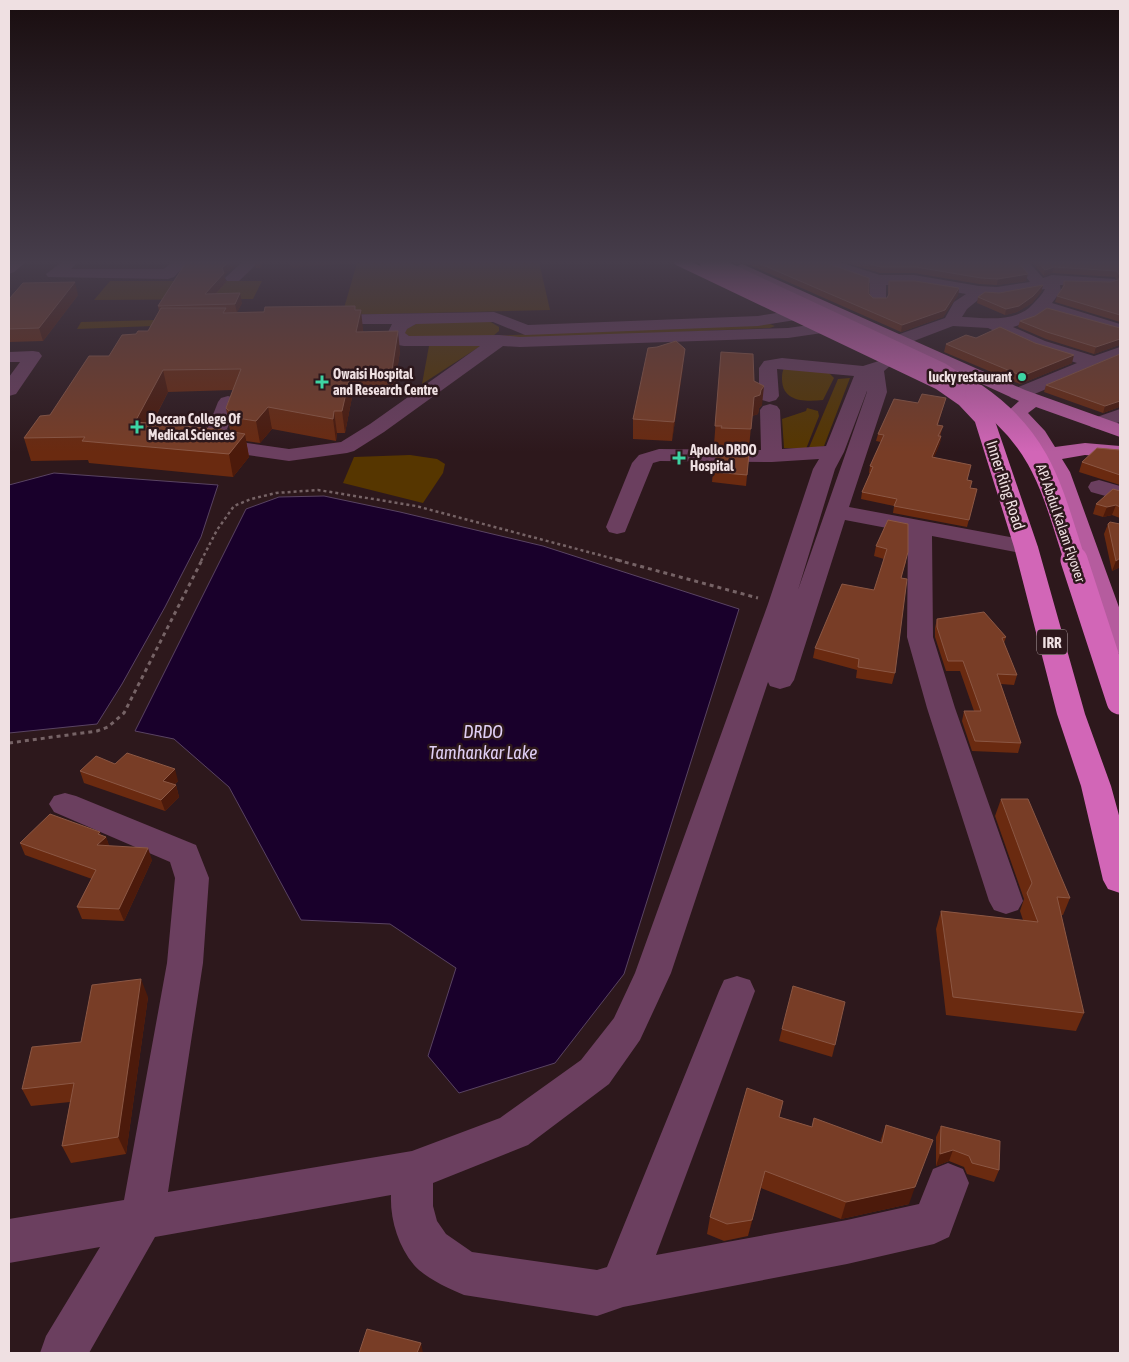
<svg xmlns="http://www.w3.org/2000/svg" width="1129" height="1362" viewBox="0 0 1129 1362" font-family="'Asap Condensed',sans-serif">
<rect width="100%" height="100%" fill="#2d181c"/>
<!-- green -->
<g fill="#563600">
<path d="M369,262H539L550,310L342,315L357,263Z"/>
<path d="M110,281H262L253,299L94,300Z"/>
<path d="M156,320L153,326L77,329L81,322Z"/>
<path d="M489,321L499,327V331L493,336L767,323L775,326L770,328L520,339H414L404,333V330L418,323Z"/>
<path d="M482,345L422,384L429,346Z"/>
<path d="M784,368L829,373L834,378L823,400C805,402 783,402 782,380C782,375 782,372 784,368Z"/>
<path d="M850,378L824,446L808,450L838,379Z"/>
<path d="M807,408L818,411L819,416L806,449L784,448L782,419L806,411Z"/>
<path d="M410,455L437,459L445,464L443,473L423,503L343,483L354,457Z"/>
</g>
<!-- water -->
<g fill="#19002b" stroke="#594362">
<path d="M54,473L218,485L201,537L165,607L122,684L97,724L9,733V485Z"/>
<path d="M324,496L400,512L543,546L739,609L624,974L555,1063L459,1093L428,1056L456,968L390,924L301,920L229,787L174,739L135,731L246,509L279,497Z"/>
</g>
<g fill="none" stroke-linecap="round" stroke-linejoin="round">
<!-- path-far1 -->
<path stroke="#766366" stroke-width="2.5" stroke-dasharray="3 3" stroke-linecap="butt" d="M201,561L217,530L234,506L251,499L276,493L318,490L416,506L622,561"/>
<!-- path -->
<g stroke="#766366" stroke-width="3" stroke-dasharray="4 4" stroke-linecap="butt">
<path d="M617,560L758,598"/>
<path d="M9,743L97,731L108,727L124,713L202,560"/>
</g>
<!-- minor -->
<g fill="#6b3f5f" fill-rule="evenodd">
<path d="M9,262H26L14,272L9,274Z"/>
<path d="M62,262H78L71,269H164L172,262H188L174,277L168,279L48,277L46,274Z"/>
<path d="M242,262H259L239,281H227L225,278Z"/>
<path d="M818,262H839L880,275H914L979,286L997,287L1030,282L1014,262H1029L1043,278L1052,275L1115,279L1117,282L1115,285L1109,287L1060,285L1061,291L1052,303L1120,324V334L1045,312L1033,321L1013,327L1045,341L1094,356L1120,347V358L1025,398L1018,400L1011,398L1008,394L1011,390L1077,363L1033,349L988,328L953,326L906,344L900,345L894,344L891,340L894,336L945,318L954,302L966,294L914,285H886V298L884,301H872L870,298V283L821,265ZM1045,289C1042,295 1037,299 1033,304C1016,323 986,318 962,317L967,309L983,296L997,297Z"/>
<path d="M796,310L802,311L804,315L802,319L758,326L525,335L493,322L416,324L407,329L405,333L409,336L499,335L520,337L788,328L823,323L829,324L832,328L829,332L788,338L520,347L503,346L384,432L354,451L347,453L289,461L234,453L227,451L207,430L218,402L221,398L228,396L235,398L238,402L227,429L240,442L289,449L341,442L370,424L480,346H404L398,345L387,334L392,324H320L318,320L320,316L326,315L494,312L528,325L758,316Z"/>
<path d="M33,351L39,352L42,356L16,394L9,396V377L20,362H9V352Z"/>
<path d="M782,358L863,366L882,360L888,361L891,365L884,371L887,392L849,507L1026,540L1034,542L1038,547L1034,552L1026,554L932,536L933,637L955,708L1023,901L1018,910L1006,914L994,910L989,901L927,708L907,637L908,532L845,520L794,680L790,686L780,689L770,686L768,682L671,973L640,1040L609,1084L528,1145L433,1183V1206L437,1221L446,1234L472,1252L597,1270L607,1267L719,991L724,980L737,976L750,980L755,991L656,1255L847,1220L919,1204L933,1169L948,1163L963,1169L969,1183L949,1237L934,1244L847,1264L623,1307L597,1316L464,1295C449,1289 424,1277 414,1265C398,1246 390,1219 391,1195L155,1237L89,1353H40L46,1336L100,1247L9,1263V1219L124,1200L167,963L175,878L170,862L54,812L49,804L54,796L65,793L76,796L196,845L209,878L203,963L168,1192L412,1151L500,1118L581,1060L614,1018L635,973L768,604L813,469L819,459L772,462L660,461L653,463L625,532L617,534L609,532L606,527L632,463L639,455L659,449L761,450L760,410L763,406L770,404L777,406L780,410L782,449L826,446L854,376L777,369L779,396L776,400L769,402L762,400L759,396V368L764,361ZM867,391V392L798,590L835,469L844,452Z"/>
<path d="M1120,409V422L1098,429L1091,427L1088,423L1091,419Z"/>
<path d="M1099,480L1120,486V500L1091,492L1088,487L1091,482Z"/>
</g>
<!-- major -->
<path fill="#b55c9e" fill-rule="evenodd" d="M742,264L1025,390L1120,424V437L1036,407L1028,413L1045,431L1055,447L1085,443L1120,446V458L1085,455L1062,459L1070,472L1120,610V654L1111,652L1107,646L1048,472L1029,438L1007,412L1019,401L737,272L734,269L737,266Z"/>
<!-- highway -->
<path fill="#d266b7" fill-rule="evenodd" d="M673,262H692L950,381L973,397L995,421L1038,547L1085,714L1111,786L1120,819V893L1108,889L1103,880L1081,786L1057,714L1014,547L975,422L959,405L936,389L676,265Z"/>
<!-- highway-bridge-far2 -->
<path stroke="#d266b7" stroke-width="17" d="M708,262L941,371L978,395"/>
<!-- highway-bridge-far1 -->
<path stroke="#d266b7" stroke-width="21" d="M976,394C1042,439 1052,490 1075,561"/>
<!-- highway-bridge -->
<path stroke="#d266b7" stroke-width="27" d="M1074,560L1120,701"/>
</g>
<!-- wall -->
<g fill="#6a2a10" fill-rule="evenodd">
<path d="M255,262H263L260,268H256Z"/>
<path d="M736,262H824L869,294L873,298H887L888,296V287L889,281L959,288L958,295L943,317L901,332L743,262L739,263Z"/>
<path d="M843,262H1018L1026,281L997,285L979,284L914,273H880Z"/>
<path d="M1031,262H1120V322L1055,302L1057,296L1062,288L1064,281L1111,282L1117,281L1115,277L1052,273L1044,276Z"/>
<path d="M224,276L226,282L216,294L242,303L237,312L356,310L363,329V331L400,351L394,391L353,392L345,433H337L336,441L272,429L260,443L246,441L249,457L233,477L89,463L88,460L31,461L24,438L50,415L109,356L136,334L148,331L159,311L158,306ZM233,390L226,408L230,430L233,432L152,424L168,392Z"/>
<path d="M1043,285L1041,292L1032,303L1017,312L1005,315L977,303L978,297L999,293Z"/>
<path d="M78,295L43,341L9,342V299Z"/>
<path d="M1020,321L1120,328V346L1119,345L1094,354L1046,339L1018,327Z"/>
<path d="M976,338L1072,363L1020,384L944,352L946,344Z"/>
<path d="M721,352L754,381L762,405L759,408L758,414L752,416L749,448H719L720,445H714Z"/>
<path d="M1120,354V409L1119,407L1103,413L1044,392L1046,385Z"/>
<path d="M683,367L672,441L633,439V419Z"/>
<path d="M946,398L938,425L943,426L940,436H941L940,443L934,457L967,480L970,488L977,489L967,527L893,513L894,506L861,499L862,492L870,473H869L870,466L881,442L876,441L878,434L918,403Z"/>
<path d="M1120,450V485L1079,472L1082,462Z"/>
<path d="M749,454L746,486L712,482L713,472Z"/>
<path d="M1120,491V518L1112,515L1103,517L1093,514L1096,504Z"/>
<path d="M888,520L906,562L901,578L895,673L892,684L856,678L857,670L813,658L815,648L874,590L884,559L874,556L876,546Z"/>
<path d="M1108,524H1120V567L1112,571L1104,534Z"/>
<path d="M937,619L1006,637L1004,643L1017,675L1014,685L1001,684L1021,743L1018,753L972,751L962,721L964,711H974L960,671H946L935,637V628Z"/>
<path d="M115,764L178,781L175,784L176,785L179,797L165,811L84,783L80,771Z"/>
<path d="M1001,799L1070,898L1063,915H1061L1084,1013L1076,1031L946,1015L936,929L941,911L1023,920L1020,911L1024,899L995,816Z"/>
<path d="M101,835L106,837L109,846L152,860L124,921L82,919L77,907L92,879L25,855L20,843Z"/>
<path d="M148,997L126,1154L71,1163L62,1146L70,1102L31,1106L22,1089L81,1042Z"/>
<path d="M782,1029L835,1045L832,1057L779,1041Z"/>
<path d="M780,1117L812,1127L880,1142L886,1125L909,1204L841,1219L761,1188L748,1236L724,1241L707,1234L710,1217Z"/>
<path d="M941,1126L999,1170L994,1182L967,1174L964,1167L949,1161L936,1166V1137Z"/>
</g>
<!-- shaded-wall -->
<g fill="#4c1a0b">
<path d="M229,262H240L224,276L226,282L207,303L205,294L222,268Z"/>
<path d="M259,262H263L260,268Z"/>
<path d="M290,262H354V263L291,268Z"/>
<path d="M1054,267L1052,273L1044,276L1045,270Z"/>
<path d="M1028,274L1026,281L997,285L998,279Z"/>
<path d="M75,282L78,295L43,341L39,328Z"/>
<path d="M1043,285L1041,292L1032,303L1017,312L1005,315L1006,309Z"/>
<path d="M959,288L958,295L943,317L901,332L902,325Z"/>
<path d="M240,293L242,303L237,313L235,304Z"/>
<path d="M355,306L357,325L361,310L363,329L358,352L356,332L355,310Z"/>
<path d="M398,331L400,351L394,391L392,370Z"/>
<path d="M1120,339L1119,345L1094,354L1096,347Z"/>
<path d="M685,349L683,367L672,441L674,422Z"/>
<path d="M1074,355L1072,363L1020,384L1022,376Z"/>
<path d="M163,370L168,392L141,444L135,422Z"/>
<path d="M351,371L353,392L345,433L342,411Z"/>
<path d="M764,386L762,405L759,408L758,414L752,416L754,397Z"/>
<path d="M1120,401L1119,407L1103,413L1105,406Z"/>
<path d="M268,407L272,429L260,443L256,421Z"/>
<path d="M334,411L337,433L336,441L333,419Z"/>
<path d="M245,434L249,457L233,477L229,454Z"/>
<path d="M941,436L940,443L931,464L932,457Z"/>
<path d="M1116,505L1112,515L1103,517L1107,507Z"/>
<path d="M1120,558V567L1112,571L1116,561Z"/>
<path d="M175,769L178,781L167,792L163,781Z"/>
<path d="M176,785L179,797L165,811L161,800Z"/>
<path d="M100,832L103,840L106,837L110,848L97,845L98,834Z"/>
<path d="M148,848L152,860L124,921L119,909Z"/>
<path d="M141,979L148,997L126,1154L118,1137Z"/>
<path d="M953,1150L949,1161L936,1166L940,1154Z"/>
<path d="M765,1171L761,1188L748,1236L752,1220Z"/>
<path d="M915,1187L909,1204L841,1219L846,1202Z"/>
<path d="M421,1343L423,1353H417Z"/>
</g>
<!-- building -->
<g fill="#783d26" stroke="#8b5744">
<path d="M187,262H229L222,268L224,273L205,294L240,293L235,304L158,306L185,264Z"/>
<path d="M756,262H824L869,278V294L873,298H887L889,294V281H915L959,288L945,310L902,325Z"/>
<path d="M864,262H1018L1028,274L998,279L981,278L916,267H881Z"/>
<path d="M1038,262H1120V276L1117,271L1054,267L1045,270Z"/>
<path d="M1120,277V315L1057,296L1064,286V281L1111,282L1118,280Z"/>
<path d="M75,282L39,328L9,329V299L23,283Z"/>
<path d="M1043,285L1033,296L1019,306L1006,309L978,297L985,292L999,293Z"/>
<path d="M355,306V310H361L356,332L398,331L392,370L351,371L342,411H334L333,419L268,407L256,421L237,418L226,408L241,369L163,370L135,422L217,429L218,427L222,430L245,434L229,454L82,441L85,437L24,438L40,416L50,415L89,356H109L122,335L136,334L138,331H148L161,308H226L223,313L264,312L265,307Z"/>
<path d="M1047,308L1120,328V339L1096,347L1047,332L1020,321L1035,316Z"/>
<path d="M1000,327L1035,343L1074,355L1022,376L946,344L966,335L976,338Z"/>
<path d="M676,341L685,349L674,422L633,419L648,348L657,347Z"/>
<path d="M721,352L753,354L754,381L764,386L761,390L760,395L754,397L751,429L721,428L722,426H715Z"/>
<path d="M1120,354V401L1105,406L1046,385Z"/>
<path d="M922,394L946,398L937,425L943,426L938,436H941L932,457L971,465L967,480L972,481L970,488L977,489L969,520L894,506L897,499L862,492L873,467L870,466L884,435L878,434L894,399L918,403Z"/>
<path d="M1097,448L1120,450V475L1082,462Z"/>
<path d="M717,453L749,454L747,475L713,472Z"/>
<path d="M1113,489L1120,491V507L1116,505L1107,507L1096,504Z"/>
<path d="M888,520L908,524V552L901,578L907,579L895,673L858,667L859,659L815,648L842,584L874,590L887,549L876,546Z"/>
<path d="M1110,522L1120,524V558L1116,561L1108,524Z"/>
<path d="M984,612L1006,637L1002,638L1017,675L997,674L1021,743L975,741L964,711H981L963,661H948L937,627V619Z"/>
<path d="M127,753L175,769L163,781L176,785L161,800L80,771L96,756L115,764Z"/>
<path d="M1001,799H1028L1070,898L1057,897L1084,1013L953,997L941,911L1038,922L1027,893L1032,883Z"/>
<path d="M50,814L100,832L98,834L106,837L97,845L148,848L119,909L77,907L96,870L20,843Z"/>
<path d="M141,979L118,1137L62,1146L74,1083L22,1089L32,1047L81,1042L92,985Z"/>
<path d="M793,986L845,1002L835,1045L782,1029Z"/>
<path d="M747,1088L783,1101L779,1117L812,1127L814,1118L882,1143L886,1125L933,1140L915,1187L846,1202L765,1171L752,1220L727,1224L710,1217Z"/>
<path d="M941,1126L1000,1141L999,1170L972,1163L969,1156L953,1150L940,1154Z"/>
<path d="M367,1329L421,1343L417,1353H359Z"/>
</g>
<!-- sky -->
<linearGradient id="sky" x2="0" y2="1"><stop stop-color="#190d0f"/><stop offset="0.58" stop-color="#463d4b"/><stop offset="1" stop-color="#463d4b" stop-opacity="0"/></linearGradient>
<rect width="1129" height="452" fill="url(#sky)"/>
<!-- markers -->
<g fill="#3dd4a3" stroke="#2d181c" stroke-width="2">
<circle cx="1022" cy="377" r="5"/>
<path d="M319.5 374.5h5v5h5v5h-5v5h-5v-5h-5v-5h5z"/>
<path d="M134.5 419.5h5v5h5v5h-5v5h-5v-5h-5v-5h5z"/>
<path d="M676.5 450.5h5v5h5v5h-5v5h-5v-5h-5v-5h5z"/>
</g>
<g text-anchor="middle" dominant-baseline="central" stroke-width="5" stroke-linejoin="round" paint-order="stroke">
<!-- far-poi labels -->
<g font-size="14" font-weight="bold" fill="#efe0e2" stroke="#2d181c" text-anchor="start">
<text x="333" y="374">Owaisi Hospital<tspan x="333" dy="16">and Research Centre</tspan></text>
<text x="1012" y="377" text-anchor="end">lucky restaurant</text>
<text x="148" y="419">Deccan College Of<tspan x="148" dy="16">Medical Sciences</tspan></text>
<text x="690" y="450">Apollo DRDO<tspan x="690" dy="16">Hospital</tspan></text>
</g>
<!-- far-street labels -->
<g font-size="14" fill="#efe0e2" stroke="#2d181c">
<text transform="translate(1061 523) rotate(71)">APJ Abdul Kalam Flyover</text>
</g>
<!-- shield labels -->
<rect fill="#2d181c" stroke="#b5a4a7" stroke-width="1" x="1037" y="629.5" width="30" height="25" rx="4"/>
<g font-size="15" font-weight="bold" fill="#efe0e2">
<text x="1052" y="642">IRR</text>
</g>
<!-- street labels -->
<g font-size="16" fill="#efe0e2" stroke="#2d181c">
<text transform="translate(1006 485) rotate(72)">Inner Ring Road</text>
</g>
<!-- water labels -->
<g font-size="18" font-style="italic" fill="#e0cff5" stroke="#2d181c">
<text x="483" y="731">DRDO<tspan x="483" dy="21">Tamhankar Lake</tspan></text>
</g>
</g>
<!-- border -->
<rect width="1129" height="1362" fill="none" stroke="#efe0e2" stroke-width="20"/>
</svg>
